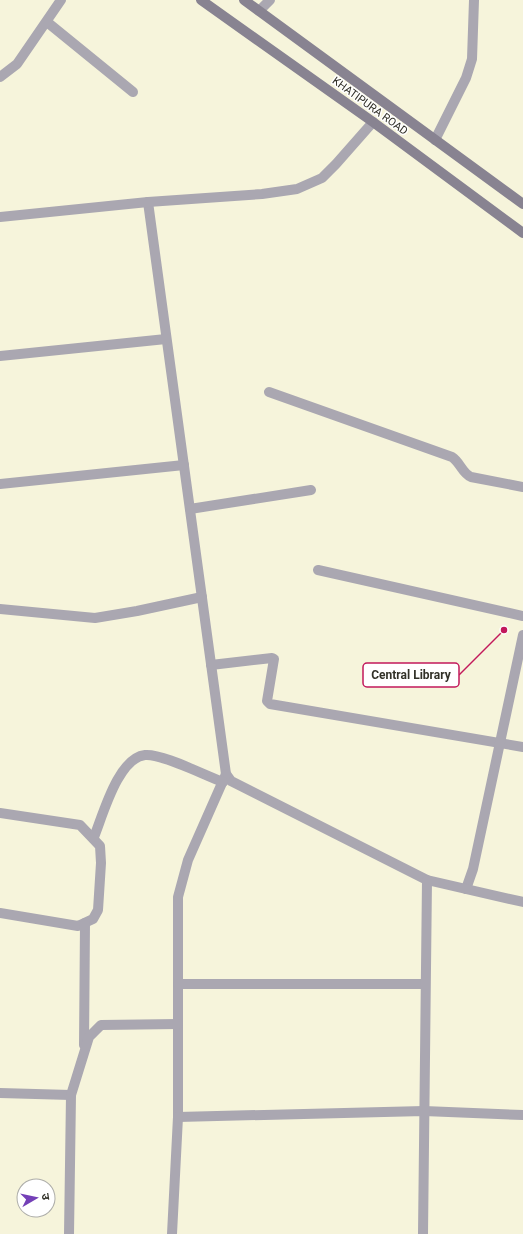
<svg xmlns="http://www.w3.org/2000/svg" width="523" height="1234" viewBox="0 0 523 1234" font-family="Roboto,'Noto Sans Devanagari',sans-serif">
<rect width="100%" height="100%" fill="#f6f4db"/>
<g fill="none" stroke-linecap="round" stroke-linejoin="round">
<!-- street -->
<g stroke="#aaa7b1" stroke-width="10">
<path d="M259,11L270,0"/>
<path d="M47,22L133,92"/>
<path d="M0,77L17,64L61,0"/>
<path d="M435,140L466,78L472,59L474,0"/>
<path d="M148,202L226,774L231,781L427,880"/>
<path d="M0,217L148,202L262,194L297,189L322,178L336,164L373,122"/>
<path d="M0,356L166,339"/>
<path d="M269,392L452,457C460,462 462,473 471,477L523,487"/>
<path d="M0,484L184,465"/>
<path d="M190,509L311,490"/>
<path d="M318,570L523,616"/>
<path d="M0,609L95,618L137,611L202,597"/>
<path d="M211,665L272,658L274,659L267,701L270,704L523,747"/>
<path d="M226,774L188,860L178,897V1117L424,1111L523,1115"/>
<path d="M0,813L80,825L100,846L101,863L98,910L93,919L78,926L0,913"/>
<path d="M94,837C103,815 118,758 145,755C161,753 206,776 223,782"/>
<path d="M466,889L473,869L523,635"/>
<path d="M178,984H425"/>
<path d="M84,1045L85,923"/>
<path d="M0,1093L71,1095"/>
<path d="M69,1234L71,1095L89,1037L101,1025L178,1024"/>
<path d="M172,1234L178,1117"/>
<path d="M423,1234L427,880L523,902"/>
</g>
<!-- secondary -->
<g stroke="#888391" stroke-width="10">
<path d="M201,0L373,122L523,233"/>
<path d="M244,0L523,204"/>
</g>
</g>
<g text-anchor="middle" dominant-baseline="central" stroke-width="3" stroke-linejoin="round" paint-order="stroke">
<!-- street labels -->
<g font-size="11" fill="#323128" stroke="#fff">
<text transform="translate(370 106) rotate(36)">KHATIPURA ROAD</text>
</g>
</g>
<!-- callouts -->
<path fill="none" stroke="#c2185b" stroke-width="1.5" d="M504 630L459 675"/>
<circle fill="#c2185b" stroke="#fff" stroke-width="1.5" cx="504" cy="630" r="4"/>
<rect fill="#fff" stroke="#c2185b" stroke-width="1.5" x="363" y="663" width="96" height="24" rx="4"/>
<g font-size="12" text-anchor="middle" font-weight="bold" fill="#323128">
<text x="411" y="679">Central Library</text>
</g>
<!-- north arrow -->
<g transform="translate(36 1198) rotate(81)"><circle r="19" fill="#ffffff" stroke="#adada9"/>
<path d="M0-3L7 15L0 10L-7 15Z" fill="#7440b7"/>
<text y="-6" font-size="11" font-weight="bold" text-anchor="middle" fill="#323128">उ</text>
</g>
</svg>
